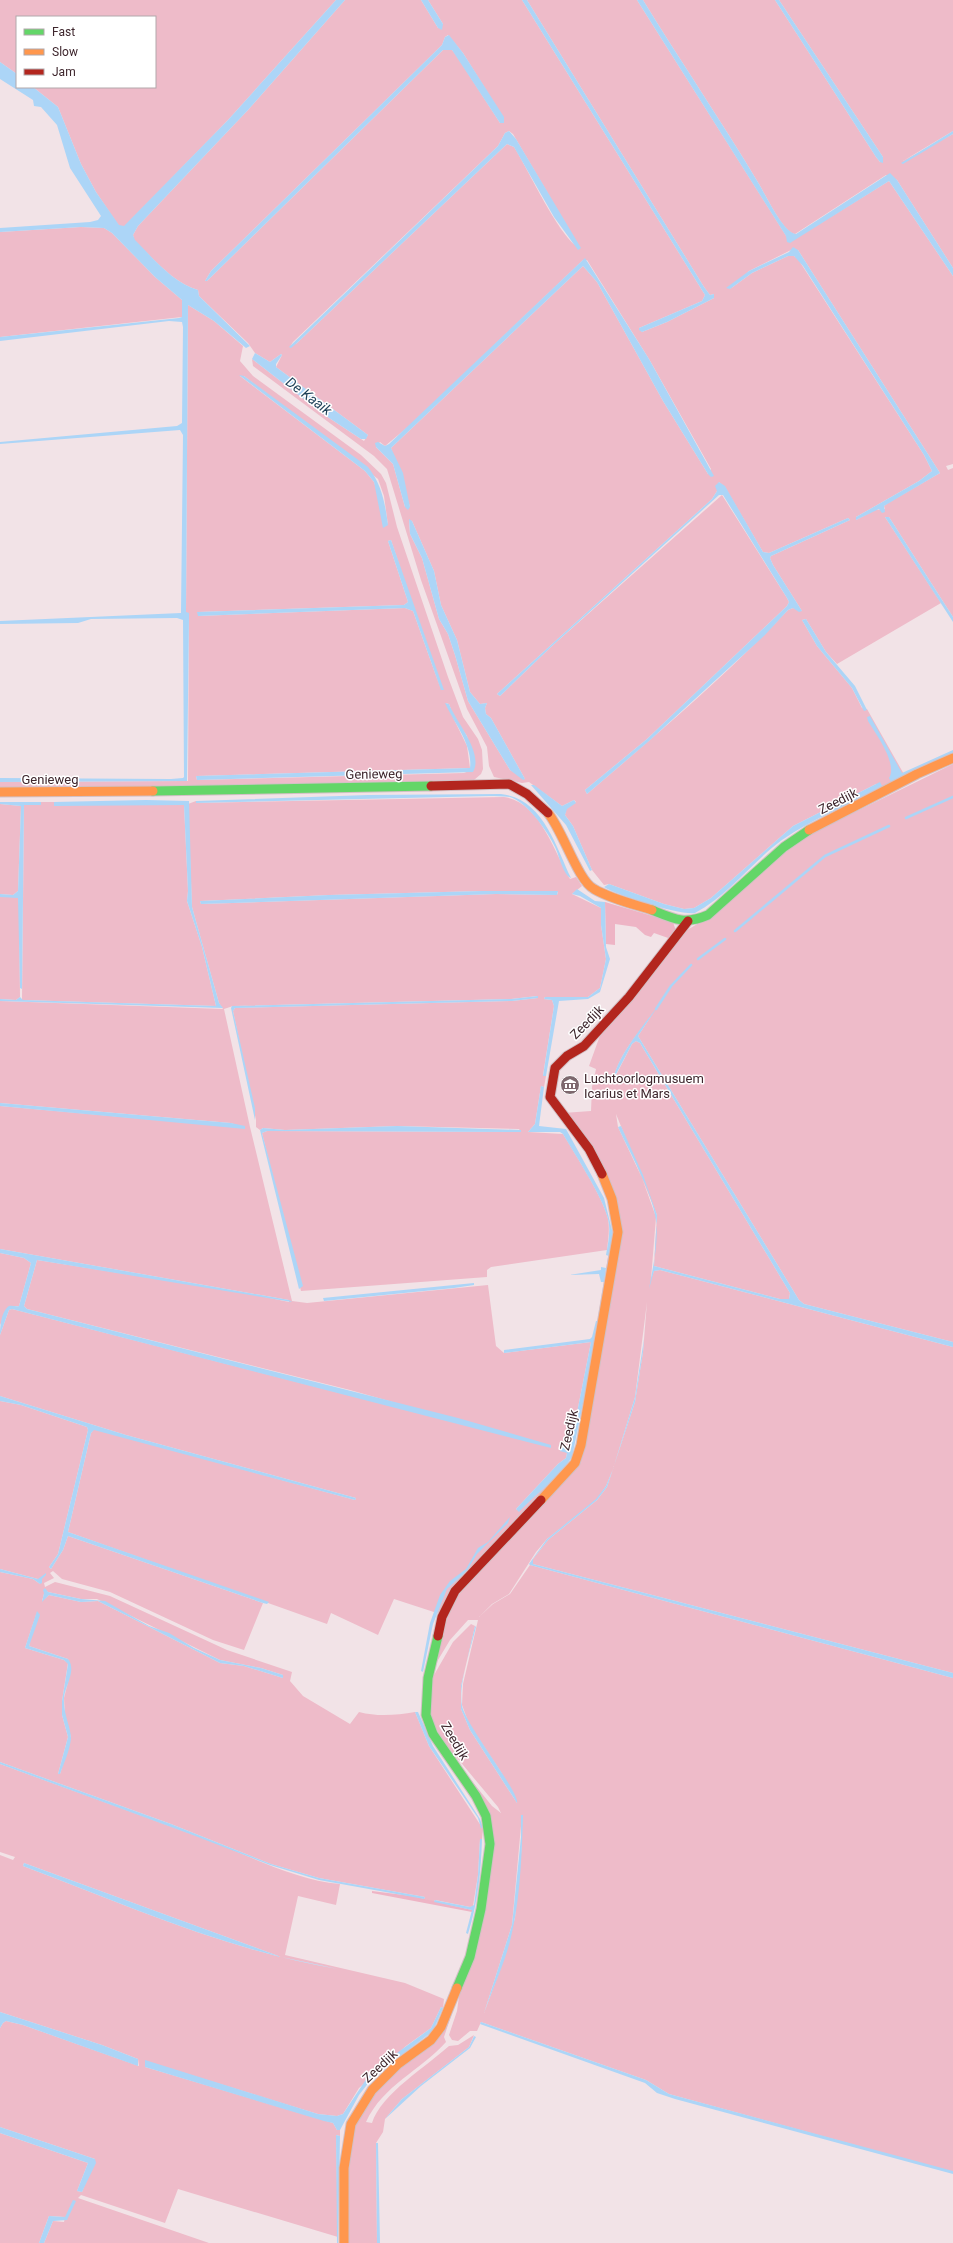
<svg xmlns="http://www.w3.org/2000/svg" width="953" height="2243" font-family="Roboto,sans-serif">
<rect width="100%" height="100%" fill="#f2e3e7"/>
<!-- green -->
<path fill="#eebbc9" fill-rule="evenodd" d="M0,0H336L228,120L125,226H119L96,192L81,164L58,107L33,87H155V17H17V74L0,62Z
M345,0H421L438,28L443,24L428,0H522L705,295L702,301L639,328L642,332L667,322L714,298V294L710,295L704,287L527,0H637L790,242L889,181L953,276V464L946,466L948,470L953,468V617L889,517H885L941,603L837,664L826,652L806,619L802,620L817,646L852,688L862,708L867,709L905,776L883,790L876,784L793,826L711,898L694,908L684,909L664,904L609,884L604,885L592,870L573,826L565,815L566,809L576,802L574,800L562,806L529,782L522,783L494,777L489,766L487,747L467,709L421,580L387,469L374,456L253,366L252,359L323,414L361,439L364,441L368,435L276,367L282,355L281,354L270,362L255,353L248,343L199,296L198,290C173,283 153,258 134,240L133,235L138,226L248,110ZM448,35L463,53L503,117L500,123L456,55L452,50H443L207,281H205L211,271L442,45L445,37ZM509,131L513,134L580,248C561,241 527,167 514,147L507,144L297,343L290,347L293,342L498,146L505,133ZM791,250H798L940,473L888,503L884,506L885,509L875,510L856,520V517L919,481L932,471L924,455L798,259L794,256H788L752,273L730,289L749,271ZM583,260H587L649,359L711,469L708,474L663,401L597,282L583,266L391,448L410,507H405L393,464L376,447L380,442L385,446L409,426ZM719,482L725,487L763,552L769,553L848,518L850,520L771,556L770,558L773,565L802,611L793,608L788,610C726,676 656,735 587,794L585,790L647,739L787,606L789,602L787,598L722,495L552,646L500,696L497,694L712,499L717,491ZM409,520L412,521L434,571L441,605L457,640L470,692L480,704L487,703L485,708L486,714L491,718L525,779L510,770L468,701L455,655L448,634L439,619L422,558L410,534Z
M643,0H775L876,157L880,162H883V157L779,0H953V131L903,161L953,134V268L897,180L886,175L795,234C784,234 765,194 759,184C722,122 681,62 643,0Z
M81,227L104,228L112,233L155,277L182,300V317L0,337V232Z
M188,305L214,321L243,346L240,361L253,376L361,455L381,474L386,483L397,527L448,677L463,717L478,739L482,750L483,769L481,774L474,780L0,790V782L188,781L189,617V613H186ZM240,376H244L378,479L384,496L388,525L374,482L365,471ZM391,540L441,690L413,611L405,608L198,616V612L404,605L408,602L388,541ZM446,703L449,704L454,717L467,736L474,769L464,773L197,780L196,776L470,768L467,746Z
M953,764V1342L804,1304L799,1300L638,1036L653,1013C640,1031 617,1057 614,1079L632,1044L636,1041L640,1043L790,1293L789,1299H780L654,1266L657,1215L616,1114L618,1127L642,1178L656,1217L651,1279L654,1271L660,1270L953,1347V1673L533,1564V1559L548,1540L597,1500L607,1487L635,1402L643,1352L647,1302L635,1397L613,1469L606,1486L597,1499L547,1539L536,1552L509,1594L492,1604L479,1617L493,1604L510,1594L530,1565L953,1678V2172L669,2094L646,2080L481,2022L477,2031H470L458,2041L452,2040L449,2035L457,2011L459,1996L492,1844L471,1780L492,1806L501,1813L498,1807L443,1741L431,1718L430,1682L453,1642L471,1624L475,1626L461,1686V1709L470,1730L517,1803L501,1772L469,1724L462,1705L463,1684L478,1620H468L450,1640L432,1670L452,1602L573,1469L617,1202L563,1113L591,1111L592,1087L596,1069L589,1066L602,1030L682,933L711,916L802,838ZM522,1815V1843L515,1918L500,1970L484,2013L512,1925Z
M504,797C540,802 554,852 570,879L576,877L582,886L572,894L601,908V925L606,959L600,988L588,997H545L544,999L552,1000L554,1006L543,1075L546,1076L544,1087L541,1086L535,1124L528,1132L563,1134C575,1154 604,1199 608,1219C610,1230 608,1240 607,1250L491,1267L487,1270V1277L301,1291L262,1133L267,1131L521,1132L519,1129L397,1126L285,1130L263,1128L260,1130L256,1127V1120L233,1011L235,1008L512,1001L538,998L537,996L511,999L233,1006L224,1009L250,1127L292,1301L307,1303L488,1285L496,1346L504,1353L591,1342L570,1448L561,1447L567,1453L566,1458L558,1464L516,1509L519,1511L542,1488L563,1470L440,1614L394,1599L378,1635L331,1613L327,1624L68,1532L91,1433L94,1429L355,1500L356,1498L126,1435L0,1396V1335L9,1310L12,1309L551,1447L350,1390L43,1313L27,1309L24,1306L37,1260L246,1293L289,1302V1300L0,1249V1106L245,1128L231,1123L0,1103V1001L223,1009L219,1003L192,907L188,804L196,801V803ZM482,891L558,892L557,895L496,894L201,904L200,901L329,895Z
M41,802H54V805H184L188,891L187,901L202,947L216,1006L22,1000L24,805H41Z
M0,804L21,806L18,891L13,895L0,894Z
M0,897H18L19,905L20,997L16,1000L0,999Z
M0,1253L24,1258L31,1263L19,1306H10L0,1325Z
M0,1401L21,1405L87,1427L88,1430L58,1554L49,1567L51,1569L63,1550L68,1536L263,1603L244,1650L213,1640L110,1592L62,1579L53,1571L50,1573L54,1578L44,1583L45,1587L55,1582L110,1596L227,1650L292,1672L290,1681L303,1696L350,1724L359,1712C378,1717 397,1715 415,1712L429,1746L483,1829L482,1839H480L478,1875L473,1906L470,1907L435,1900L434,1902L424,1899L425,1897L319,1878L271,1864L171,1824L0,1762V1572L33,1579L40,1584L38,1579L0,1569ZM45,1590L48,1592L81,1599H97L220,1660L261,1668L283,1675V1678L244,1666L220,1663L98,1601L81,1602L49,1595L42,1601ZM37,1612L29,1646L68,1659L71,1670L64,1698L65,1717L71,1737L60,1774H58L68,1737L62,1715V1701L68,1663L64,1660L25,1648Z
M0,1764C71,1790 143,1816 213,1842C254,1858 296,1880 340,1884L336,1905L298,1896L285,1955L405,1983L444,1999L443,2008L441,2007L431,2028L406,2046L359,2088L343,2114L337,2116L318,2114L145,2061V2067L333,2123L337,2130H340V2136L336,2135L338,2237L178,2189L165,2223L81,2195L78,2198L209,2243H44L53,2221L64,2222L65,2217L49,2216L39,2243H0V2133L88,2163L77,2191L82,2192L95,2159L0,2127V2028L3,2023L6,2021L23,2025L139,2066L138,2059L102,2045L0,2012V1855L13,1860L15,1857L0,1852ZM24,1863L281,1957L338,1969C229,1951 126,1905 23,1866Z
M453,2010L444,2037L446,2042C420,2071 383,2085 366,2122L372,2123C381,2094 427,2066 449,2046L458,2045L474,2035L469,2047L402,2099L385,2119L383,2132L376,2143L377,2243H348C348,2205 345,2165 354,2128C363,2093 427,2038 453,2010Z"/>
<!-- forest -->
<path fill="#eeb4c5" d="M605,902L673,922L676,931L671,939L654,933L651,937L645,935L636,927L615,924V945L606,944Z
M372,1891L412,1896L472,1910V1912L372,1893Z"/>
<!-- water -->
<path fill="#acd5f7" d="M336,0H345L248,110L138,226L133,235L135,240C153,258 173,283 198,290L199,296L250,346L246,348L214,321L188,305L186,612L189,613V617L187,781L0,782V778L171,779L183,778L184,777L183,620L177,618L91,619L78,623L0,624V621L181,613L183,435L180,430L0,444V442L177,426L182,423L183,327L182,322L169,321L0,341V337L179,318L182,317V300L155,277L112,233L104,228L81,227L0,232V228L90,222L98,220L101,216L70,168L57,125L41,107L34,106L33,100L0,79V62L17,74V87H33L58,107L81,164L96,192L119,225L124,226L228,120Z
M421,0H428L443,24L442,30L438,28Z
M522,0H527L704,287L710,295L714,294V298L667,322L642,332L639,330V328L702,301L705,295Z
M637,0H643C681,62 722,122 759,184C765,194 784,234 796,234L890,173L897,180L953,268V276L889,181L790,243L787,242L786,236Z
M775,0H779L883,157V163L880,162L876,157Z
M449,35L463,53L504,117V123H500L452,50H443L207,281H205L211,271L442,45L445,37Z
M509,131L516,139L581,248L578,250L554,217L514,147L507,144L297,343L291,348L289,347L498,146L505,133Z
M953,131V134L903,164L901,163Z
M793,247L798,250L940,473L884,506L885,512L882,513L879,509L856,520V517L919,481L932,471L924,455L803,266L794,256H788L752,273L730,289L726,288L749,271L789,252Z
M585,258L649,359L714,476L711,477L708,474L663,401L597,282L583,266L391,448L403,473L410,507L408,510L405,507L393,464L376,447L375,443L378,442L385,446L389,444Z
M255,353L270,362L281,354L282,355L276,364V367L368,435L366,439H361L323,414L252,359Z
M239,375L244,376L368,467C382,485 385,503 388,525L383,528L374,482L365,471Z
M719,482L725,486L763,552L769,553L848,518L850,520L771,556L770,558L773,565L802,611L799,612L793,608L788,610L765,635L649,741L587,794L585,790L647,739L787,606L789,602L787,598L723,495H719L552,646L500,696L497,694L712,499L717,491L715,486Z
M885,517H889L953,617V622Z
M409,519L412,521L434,571L441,605L457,640L470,692L480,704L487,703L485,708L486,714L491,718L525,779L523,780L510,770L468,701L455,655L448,634L439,619L422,558L410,534Z
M391,540L444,690H441L413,611L405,608L198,616L197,612L404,605L408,602L388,541Z
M806,619L826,652L855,686L867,710L864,711L852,688L817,646L802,620Z
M445,703L449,704C456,722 484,753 473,772L197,780L196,776L470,768C473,745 454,723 445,703Z
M870,716L902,773L953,750V753L891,782L889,778C898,764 876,734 868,721L867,717Z
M880,782L882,786C850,805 813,818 782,840C752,862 729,895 695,913C682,916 616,895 604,887L609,884L664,904L684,909L694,908L711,898L793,826Z
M531,785H534L562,806L574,800L576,803L567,809L565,815L573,826L592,870L590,871L566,825Z
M368,795L501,794C543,798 556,847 571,878C563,875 559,855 555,847C548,832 527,802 510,797C503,796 496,796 489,796L196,803V801Z
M146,800L189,801L192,907L219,1003L223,1008L0,1001V999L16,1000L20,997L23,1000L216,1006L202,947L187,901L188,891L184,805L54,806V802Z
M0,802H41V805H24L22,989L20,988L18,898L0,897V894L13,895L18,891L21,806L0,804Z
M577,889L595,901L605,902L606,947L610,959L600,992L588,999L559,1001L546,1076H543L554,1006L552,1000L544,999L545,997H588L600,988L606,959L601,925V908L580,896L572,894Z
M482,891H558L557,895L496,894L201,904L200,901L329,895Z
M538,996V998L512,1001L235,1008L233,1011L255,1108V1120L231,1008L232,1006L511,999Z
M658,1006L638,1036L799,1300L804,1304L953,1342V1347L660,1270L654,1271L649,1289C653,1266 660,1238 655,1215C650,1188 630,1153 618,1127L621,1126L643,1175L657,1215L654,1266L780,1299H789L790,1293L640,1043L636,1041L632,1044L613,1080C618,1055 643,1026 658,1006Z
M541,1086L544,1087L539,1126L566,1129L604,1198L613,1234L609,1256L606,1255C608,1243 611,1231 608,1219C603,1197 575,1155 563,1134L560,1132H528L535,1124Z
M0,1103L231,1123L245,1126V1129L0,1106Z
M397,1126L521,1130V1132L267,1131L262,1133L303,1286L299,1289L260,1130L263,1128L285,1130Z
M0,1249L289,1300L292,1302L37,1260L24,1306L27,1309L43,1313L458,1418L551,1445V1448L12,1309L9,1310L0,1335C0,1328 1,1311 9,1306C12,1305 16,1307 19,1306L31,1263L24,1258L0,1253Z
M601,1267L606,1268L604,1282H601L599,1274L569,1275L601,1270Z
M474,1283V1285L454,1288L324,1301L323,1298Z
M647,1302L643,1352L635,1402L607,1487L597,1500L548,1540L533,1559V1564L953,1673V1678L530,1565L529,1564L547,1539L596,1499L606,1486L613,1469L635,1397L644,1339Z
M596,1321H600L572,1457C558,1478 536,1494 519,1512L516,1509L558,1464L566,1458L567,1453L560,1451L561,1447L570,1448L591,1342L504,1353V1350L590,1339L592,1337Z
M0,1396L126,1435L356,1498L355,1500L94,1430L91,1433L68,1532L269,1602L267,1604L263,1603L68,1536L63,1550L51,1569L49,1567L58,1554L88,1430L87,1427L21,1405L0,1401Z
M510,1517L508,1523L477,1554L467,1571L447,1589L433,1624L423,1672L421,1671L430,1623L440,1595L450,1581L466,1569L478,1548L488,1542Z
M0,1569L38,1579L46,1573V1575L42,1579V1583L40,1584L33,1579L0,1572Z
M45,1588L48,1592L81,1599L105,1601L149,1626L169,1633L194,1648L220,1660L261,1668L283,1675V1678L244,1666L220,1663L98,1601L81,1602L49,1595L42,1602L44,1593L43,1590Z
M37,1611L40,1615L29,1646L68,1659C77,1670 65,1686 64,1698C63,1713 71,1728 71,1738C70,1750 64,1763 60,1774H58L68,1737L62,1715V1701L68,1664L64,1660L25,1648Z
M475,1626L476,1627C471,1648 458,1685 462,1706C467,1727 520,1793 517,1803L470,1730L461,1709V1686Z
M415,1712H418L433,1746L480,1819L483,1828H481L478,1818L429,1746Z
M0,1762L171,1824L271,1864L319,1878L425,1897L424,1899L319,1880L270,1865L190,1834L0,1764Z
M521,1815H523C522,1853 520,1901 511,1937C505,1963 493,1988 484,2013L512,1925L521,1837Z
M480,1839H482C481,1872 478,1902 468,1934L466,1933L472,1910L434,1902L435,1900L439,1901L470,1907L474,1905L478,1875Z
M24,1863L281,1957L338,1969C229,1951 126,1905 23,1866Z
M441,2007L443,2008L433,2031L373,2077L359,2095L340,2130H337L333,2123L324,2121L145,2067V2060L318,2114L337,2116L343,2114L367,2078L382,2064L431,2028Z
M0,2012L102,2045L138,2059V2066L23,2025L6,2021L3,2023L0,2028Z
M481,2022L646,2080L669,2094L953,2171V2174L675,2099L657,2093L645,2083L480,2024Z
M474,2036L476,2037L470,2048L421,2086L385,2119L402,2099L469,2047Z
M0,2127L95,2159L96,2163L82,2192L77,2191L88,2163L0,2133Z
M336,2135L340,2136L338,2243H337Z
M376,2143H378L380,2243H377Z
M73,2200L76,2201L67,2220L53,2221L44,2243H39L49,2216L65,2217Z"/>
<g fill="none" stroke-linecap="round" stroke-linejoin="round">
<!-- stream -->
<path stroke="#acd5f7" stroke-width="2.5" d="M906,818L953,797
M735,931L825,856L889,826
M698,959L725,939
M656,1009L671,986L691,965"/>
<defs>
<path id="fast" d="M153,791L431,786
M652,910C674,919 685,925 708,915L784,847L809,830
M438,1636L428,1678L426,1715L433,1734L476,1796L486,1816L490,1844L481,1909L470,1957L457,1988"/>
<path id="slow" d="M0,792L153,791
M548,813C563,831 578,881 594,889C611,899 633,904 652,910
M809,830L917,774L953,758
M541,1500L575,1463L581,1445L618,1232L612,1199L602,1174
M344,2243V2168L351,2124L372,2090L398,2064L431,2040L441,2027L457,1988"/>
<path id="jam" d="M431,786L509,784L527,794L548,813
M602,1174L589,1149L550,1097L555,1068L567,1056L584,1046L629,997L688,921
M438,1636L442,1617L455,1591L541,1500"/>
</defs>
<!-- fast casing -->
<use href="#fast" stroke="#d2c0c5" stroke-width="11"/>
<!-- slow casing -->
<use href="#slow" stroke="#d2c0c5" stroke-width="11"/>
<!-- jam casing -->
<use href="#jam" stroke="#d2c0c5" stroke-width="11"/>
<!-- fast -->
<use href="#fast" stroke="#63d668" stroke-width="9"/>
<!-- slow -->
<use href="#slow" stroke="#ff974d" stroke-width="9"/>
<!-- jam -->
<use href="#jam" stroke="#b3261e" stroke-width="9"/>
</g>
<!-- icons -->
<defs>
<symbol id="museum-disc" viewBox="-11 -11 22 22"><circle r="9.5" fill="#7d686e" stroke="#fff"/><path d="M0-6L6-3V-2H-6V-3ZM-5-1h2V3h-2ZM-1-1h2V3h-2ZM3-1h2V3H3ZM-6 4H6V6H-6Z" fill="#fff"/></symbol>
</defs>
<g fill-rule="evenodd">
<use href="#museum-disc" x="559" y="1074" width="22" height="22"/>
</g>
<g text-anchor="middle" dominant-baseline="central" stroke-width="3" stroke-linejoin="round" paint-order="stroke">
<!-- street labels -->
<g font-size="13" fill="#3e262d" stroke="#fff">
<text transform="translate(374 774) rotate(-1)">Genieweg</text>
<text x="50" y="779">Genieweg</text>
<text transform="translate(838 801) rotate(-27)">Zeedijk</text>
<text transform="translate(587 1022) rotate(-46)">Zeedijk</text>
<text transform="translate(569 1430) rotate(-77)">Zeedijk</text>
<text transform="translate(455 1741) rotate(59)">Zeedijk</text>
<text transform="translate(380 2066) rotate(-43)">Zeedijk</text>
</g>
<!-- poi labels -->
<g font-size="13" fill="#3e262d" stroke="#fff" text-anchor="start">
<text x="584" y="1078">Luchtoorlogmusuem<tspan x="584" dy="15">Icarius et Mars</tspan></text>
</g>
<!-- water labels -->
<g font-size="14" font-style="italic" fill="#1c3f57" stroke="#fff">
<text transform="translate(309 396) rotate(37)">De Kaaik</text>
</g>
</g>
<!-- legend -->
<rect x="16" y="16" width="140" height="72" fill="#ffffff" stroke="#b2a8ab"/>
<rect x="24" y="29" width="20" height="6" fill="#63d668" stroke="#b2a8ab"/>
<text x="52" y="36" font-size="12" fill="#3e262d">Fast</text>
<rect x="24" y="49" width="20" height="6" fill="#ff974d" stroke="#b2a8ab"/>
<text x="52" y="56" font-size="12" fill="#3e262d">Slow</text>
<rect x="24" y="69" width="20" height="6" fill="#b3261e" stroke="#b2a8ab"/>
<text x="52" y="76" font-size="12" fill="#3e262d">Jam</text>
</svg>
